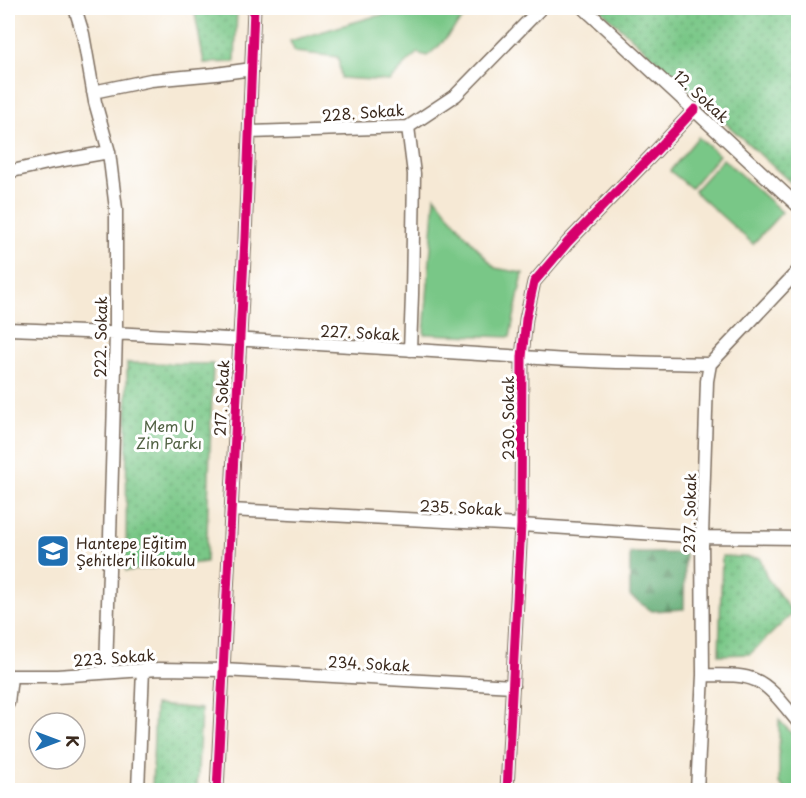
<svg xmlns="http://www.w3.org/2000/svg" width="806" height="798" font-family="'Playpen Sans',sans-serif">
<defs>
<pattern id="forest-firs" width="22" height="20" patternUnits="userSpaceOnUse" patternTransform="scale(1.5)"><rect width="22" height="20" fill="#62ac74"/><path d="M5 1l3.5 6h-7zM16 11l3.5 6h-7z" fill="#528c5f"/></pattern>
<pattern id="park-dots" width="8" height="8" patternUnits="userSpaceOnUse" patternTransform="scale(1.5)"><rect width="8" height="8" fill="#79c787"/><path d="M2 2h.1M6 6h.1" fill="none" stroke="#64a26e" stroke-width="1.8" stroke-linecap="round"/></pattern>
</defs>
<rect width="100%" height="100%" fill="#fff"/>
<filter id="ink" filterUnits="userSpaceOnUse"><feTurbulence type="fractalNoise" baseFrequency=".0167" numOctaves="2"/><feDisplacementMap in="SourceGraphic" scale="12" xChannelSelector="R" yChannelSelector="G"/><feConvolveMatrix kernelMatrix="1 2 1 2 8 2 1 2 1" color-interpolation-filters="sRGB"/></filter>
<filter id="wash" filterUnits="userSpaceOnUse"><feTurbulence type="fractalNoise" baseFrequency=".008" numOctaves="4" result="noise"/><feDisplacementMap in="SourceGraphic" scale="24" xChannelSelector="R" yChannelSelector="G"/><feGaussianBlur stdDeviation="1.35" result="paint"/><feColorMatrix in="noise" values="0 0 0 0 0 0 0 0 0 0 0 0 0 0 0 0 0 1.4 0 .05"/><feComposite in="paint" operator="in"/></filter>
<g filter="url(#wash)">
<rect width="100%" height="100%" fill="#f6e9d5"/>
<!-- grass -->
<path fill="#79c787" stroke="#5a7852" stroke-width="1.5" d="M417,8H472L439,46L427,56L417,53L389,81L341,78L338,57L295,52L290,41L372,17Z
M698,137L719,155L691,188L670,171Z
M723,159L782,212L753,244L694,191Z
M435,196L463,232L495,268L523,273L510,337L424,334Z
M779,720L798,740V790H786L779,783Z"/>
<!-- forest -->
<path fill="url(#forest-firs)" stroke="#4e6b49" stroke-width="1.5" d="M630,553H685L684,609L652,611L630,596Z"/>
<!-- park -->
<path fill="url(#park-dots)" stroke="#5a7852" stroke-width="1.5" d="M194,8H237L235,62L204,63Z
M599,8H798V189Z
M127,363L213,364L206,562L126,571Z
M722,556L760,558L767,578L793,613L750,654L719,655Z
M155,705L201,709L197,790H152Z"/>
</g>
<g filter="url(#ink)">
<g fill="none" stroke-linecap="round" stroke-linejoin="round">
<defs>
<path id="street" d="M75,8L83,34L95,102L109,152L116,209V333L106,672
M584,8L798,206
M93,92L151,80L216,74L252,69
M408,127L414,174L412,295L410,350
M250,132L408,127L456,95L541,8
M8,172L52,162L109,152
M8,329C184,335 361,346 538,358C595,363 653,362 710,364
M231,510L521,525L702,537L798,538
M703,675C719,676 740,673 755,680C771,686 787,709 798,722
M8,676H57L159,669L223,670L513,686
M8,703L11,677
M138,790L143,670
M217,790L245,238L254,8
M507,790L521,525L522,357L526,319L534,282L568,242L656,151L695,109
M697,790L703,675L702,537L707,381L710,364L798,271"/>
</defs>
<!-- street casing -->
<use href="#street" stroke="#7c6d5e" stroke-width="15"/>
<!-- street -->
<use href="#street" stroke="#fff" stroke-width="12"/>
<defs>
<path id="cycleway" d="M217,790L245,238L254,8
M507,790L521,525L522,357L526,319L534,282L568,242L656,151L695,109"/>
</defs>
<!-- cycleway casing -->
<use href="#cycleway" stroke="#fff" stroke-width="13"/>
<!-- cycleway -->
<use href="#cycleway" stroke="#d6006c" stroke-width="9"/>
</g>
</g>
<!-- icons -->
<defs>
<symbol id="school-square" viewBox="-11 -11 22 22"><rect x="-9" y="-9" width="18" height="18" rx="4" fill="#1f6fb2" stroke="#fff"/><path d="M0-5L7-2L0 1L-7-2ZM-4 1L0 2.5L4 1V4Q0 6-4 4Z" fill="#fff"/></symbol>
</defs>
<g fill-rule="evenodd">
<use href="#school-square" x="34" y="532" width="38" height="38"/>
</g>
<g text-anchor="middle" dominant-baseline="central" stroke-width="6" stroke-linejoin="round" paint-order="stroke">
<!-- street labels -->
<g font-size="15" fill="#3b2a1e" stroke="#fff">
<text transform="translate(702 96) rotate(43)">12. Sokak</text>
<text transform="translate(363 112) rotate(-4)">228. Sokak</text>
<text transform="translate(360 332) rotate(3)">227. Sokak</text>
<text transform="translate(100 337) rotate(-89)">222. Sokak</text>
<text transform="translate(221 398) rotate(-87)">217. Sokak</text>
<text transform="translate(507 418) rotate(-90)">230. Sokak</text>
<text transform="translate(461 507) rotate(3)">235. Sokak</text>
<text transform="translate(689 513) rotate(-89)">237. Sokak</text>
<text transform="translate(114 657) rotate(-4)">223. Sokak</text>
<text transform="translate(369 663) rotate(3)">234. Sokak</text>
</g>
<!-- park labels -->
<g font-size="15" fill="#516143" stroke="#fff">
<text x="169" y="425">Mem U<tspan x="169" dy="17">Zin Parkı</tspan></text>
</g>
<!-- poi labels -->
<g font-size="15" fill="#3b2a1e" stroke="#fff" text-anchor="start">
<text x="76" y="542">Hantepe Eğitim<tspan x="76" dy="17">Şehitleri İlkokulu</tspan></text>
</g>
</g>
<!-- margin -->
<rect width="806" height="798" fill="none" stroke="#fff" stroke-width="30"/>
<!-- north arrow -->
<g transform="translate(57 741) rotate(90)"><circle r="28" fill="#ffffff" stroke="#b1aaa5" stroke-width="1.5"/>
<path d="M0-4.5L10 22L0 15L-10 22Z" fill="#1f6fb2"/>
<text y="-9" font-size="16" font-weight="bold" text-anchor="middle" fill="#3b2a1e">K</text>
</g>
</svg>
